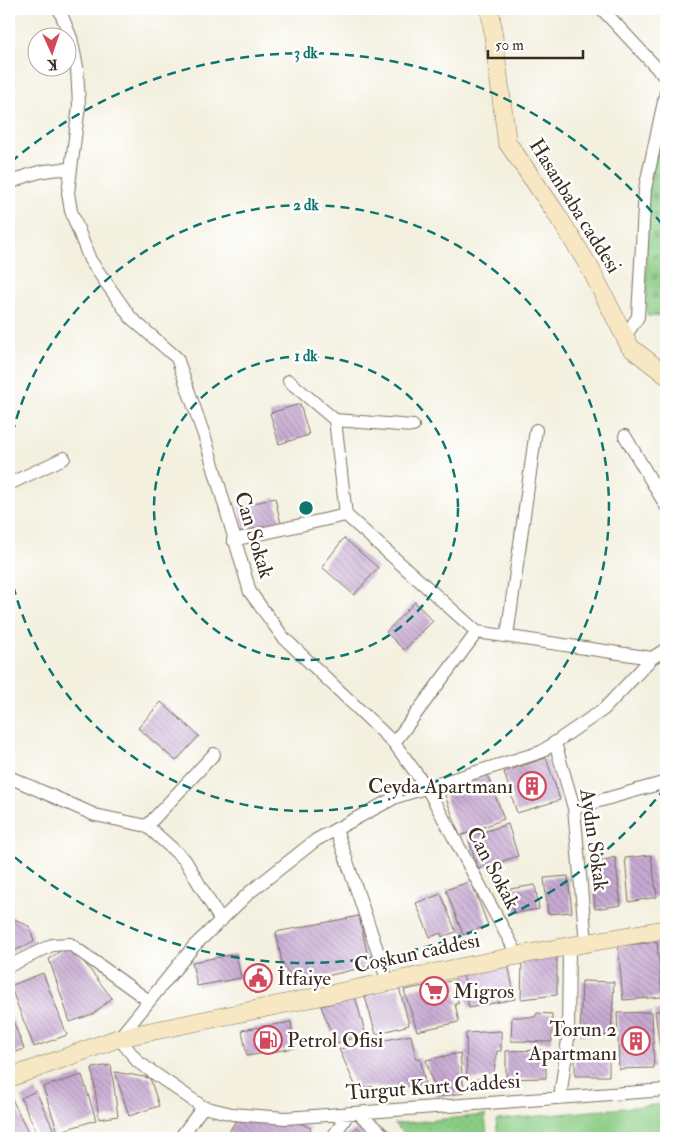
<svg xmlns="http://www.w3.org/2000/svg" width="675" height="1147" font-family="'IM FELL Double Pica',serif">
<defs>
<pattern id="cemetery-stones" width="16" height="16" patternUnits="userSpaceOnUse" patternTransform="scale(1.25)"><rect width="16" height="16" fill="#8acc84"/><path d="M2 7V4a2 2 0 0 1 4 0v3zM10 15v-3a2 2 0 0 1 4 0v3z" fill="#78af72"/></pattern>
<pattern id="park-dots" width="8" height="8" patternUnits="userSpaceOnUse" patternTransform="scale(1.25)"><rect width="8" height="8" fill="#8acc84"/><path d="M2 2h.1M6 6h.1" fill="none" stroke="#78af72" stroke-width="1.8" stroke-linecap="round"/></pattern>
<pattern id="building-back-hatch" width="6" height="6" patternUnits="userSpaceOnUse" patternTransform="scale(1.25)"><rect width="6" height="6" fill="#c8aad3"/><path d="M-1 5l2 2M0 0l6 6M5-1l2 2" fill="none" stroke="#a48bab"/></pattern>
</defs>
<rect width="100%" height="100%" fill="#fff"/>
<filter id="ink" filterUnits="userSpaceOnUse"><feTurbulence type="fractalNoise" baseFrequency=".02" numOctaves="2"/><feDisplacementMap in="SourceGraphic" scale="10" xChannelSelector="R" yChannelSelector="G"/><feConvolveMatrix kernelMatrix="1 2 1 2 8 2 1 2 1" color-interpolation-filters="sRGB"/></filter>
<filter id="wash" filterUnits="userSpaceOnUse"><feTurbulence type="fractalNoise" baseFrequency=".0096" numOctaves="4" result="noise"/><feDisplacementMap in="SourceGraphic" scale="20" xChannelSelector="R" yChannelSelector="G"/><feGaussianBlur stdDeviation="1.12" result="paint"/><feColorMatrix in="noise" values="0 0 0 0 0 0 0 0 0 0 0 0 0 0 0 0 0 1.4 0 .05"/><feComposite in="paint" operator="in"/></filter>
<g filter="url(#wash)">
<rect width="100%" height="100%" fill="#f3f0df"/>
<!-- cemetery -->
<path fill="url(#cemetery-stones)" stroke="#627b51" d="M666,120V316H647L645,189Z"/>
<!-- park -->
<path fill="url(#park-dots)" stroke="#627b51" d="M485,1115L487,1138H408L394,1124Z"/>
<!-- garden -->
<path fill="#8acc84" stroke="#627b51" d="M666,1104V1138H498L496,1120Z"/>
<g id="blocks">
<!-- building -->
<path fill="url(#building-back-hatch)" d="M300,404L309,435L279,444L270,413Z
M275,498L281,524L245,533L239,507Z
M344,538L378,568L354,595L322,567Z
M415,602L433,621L404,650L386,632Z
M161,702L199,736L176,761L138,728Z
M546,758L560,800L517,813L504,772Z
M487,774L504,819L460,836L443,790Z
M508,824L518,856L478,869L468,837Z
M651,855L657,897L629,902L625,858Z
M615,857L621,905L595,909L591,864Z
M568,876L572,912L548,914L544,878Z
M471,881L488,925L463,935L446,890Z
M535,885L539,909L514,913L510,889Z
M441,894L456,932L442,937L441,933L430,937L416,903Z
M9,916L30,927L34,942L9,953Z
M359,916L370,966L296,983L282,963L276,932Z
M657,942L662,997L623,1000L618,946Z
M70,944L112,998L93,1014L70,1022L49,959Z
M236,954L241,978L197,986L192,962Z
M557,957V995L521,999L522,962Z
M508,964L515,999L469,1008L463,972Z
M43,973L67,1035L34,1047L10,986Z
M456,980L458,988L454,991L459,1003L455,1004L459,1022L417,1031L404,990Z
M582,981L614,982L611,1036L580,1035Z
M399,987L409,1025L376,1034L365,997Z
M355,997L366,1035L335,1043L321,1006Z
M9,1010L24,1049L9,1055Z
M666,1010V1071H663L655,1011Z
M652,1012L654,1068L619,1069L617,1013Z
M537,1013L552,1014V1042L511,1041L512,1017H535Z
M291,1022L295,1048L247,1056L242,1030Z
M501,1031V1051H497L493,1078L467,1080L466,1033Z
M411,1035L416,1059L420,1058L425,1083L413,1086L356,1087L339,1049Z
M546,1050V1078L506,1079V1051Z
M460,1053L464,1093L437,1097L426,1060Z
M575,1053H609V1076H575Z
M111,1065L118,1116L99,1119L92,1068Z
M115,1072L150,1078L159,1106L129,1116Z
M82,1075L96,1120L58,1132L43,1087Z
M36,1091L55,1133L44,1138H39L21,1098Z
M11,1097L31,1138H9V1098Z
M240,1120L294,1121L311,1128L305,1138H240L229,1132L235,1122Z
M358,1127L366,1138H342Z"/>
</g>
</g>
<g filter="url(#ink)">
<use href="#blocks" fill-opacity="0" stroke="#7b6f62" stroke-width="1"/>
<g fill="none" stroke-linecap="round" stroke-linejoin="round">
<defs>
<path id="street" d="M59,9L71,38L77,67L79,106L68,193L71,211L90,260L131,318L177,358L206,441L250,592L283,637L394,743L427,788L518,956
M602,9L666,78
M9,184C29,173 47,169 70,169
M625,336L638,317L645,189L666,92
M289,381L335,420L413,426
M335,420L346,515L477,632L652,658
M625,436L666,506
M9,484L64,458
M233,540L346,515
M507,636L536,430
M394,743L477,632
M555,743L574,808L586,943
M9,777L95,815L147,826L185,860L221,921
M574,808L666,782
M147,826L214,754
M336,829L388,982
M9,966L52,945L70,944L149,1001
M560,1098L568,1039L569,946
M203,1107L232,1114L286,1118L666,1090
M358,1113L387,1138
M180,1138L203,1107L138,1062L119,1038L194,946L250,892L316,840L396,797L541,752L604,709L652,658L666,649
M332,1138L349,1113"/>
<path id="secondary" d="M490,9L507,142L554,210L590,268L630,347L666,375
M9,1078L119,1038L525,954L666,929"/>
</defs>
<!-- street casing -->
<use href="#street" stroke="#7b6f62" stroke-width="14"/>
<!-- secondary casing -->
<use href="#secondary" stroke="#7b6f62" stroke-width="19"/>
<!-- street -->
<use href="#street" stroke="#fff" stroke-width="12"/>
<!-- secondary -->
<use href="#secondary" stroke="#f7e8c3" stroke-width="18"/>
</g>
</g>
<!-- distance rings -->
<g fill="none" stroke="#0f766e" stroke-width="2.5" stroke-dasharray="9 6">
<circle cx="306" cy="508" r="152"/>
<path d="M9 448A303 303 0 1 1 9 568"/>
<path d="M665 788A455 455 0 0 1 11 854M11 162A455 455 0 0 1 665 228"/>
</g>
<!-- icons -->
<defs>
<symbol id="building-ring" viewBox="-11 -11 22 22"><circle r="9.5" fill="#fff" stroke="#d1495b" stroke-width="1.5"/><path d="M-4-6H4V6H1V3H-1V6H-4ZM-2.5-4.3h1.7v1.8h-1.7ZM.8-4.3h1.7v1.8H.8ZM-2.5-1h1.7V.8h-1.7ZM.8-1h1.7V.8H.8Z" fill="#d1495b"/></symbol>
<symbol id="civic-ring" viewBox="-11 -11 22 22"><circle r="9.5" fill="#fff" stroke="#d1495b" stroke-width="1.5"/><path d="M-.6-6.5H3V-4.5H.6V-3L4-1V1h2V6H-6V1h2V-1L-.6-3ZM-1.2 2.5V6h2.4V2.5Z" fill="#d1495b"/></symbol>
<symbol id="supermarket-ring" viewBox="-11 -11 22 22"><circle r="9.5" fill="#fff" stroke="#d1495b" stroke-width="1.5"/><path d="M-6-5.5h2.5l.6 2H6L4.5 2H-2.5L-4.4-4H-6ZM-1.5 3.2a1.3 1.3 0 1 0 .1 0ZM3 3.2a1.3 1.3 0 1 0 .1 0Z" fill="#d1495b"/></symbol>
<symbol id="fuel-ring" viewBox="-11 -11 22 22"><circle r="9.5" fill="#fff" stroke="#d1495b" stroke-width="1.5"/><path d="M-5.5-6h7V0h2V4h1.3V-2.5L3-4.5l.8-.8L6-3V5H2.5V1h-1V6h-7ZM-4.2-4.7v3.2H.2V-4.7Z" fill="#d1495b"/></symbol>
</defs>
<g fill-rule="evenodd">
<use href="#building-ring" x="516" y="770" width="32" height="32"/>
<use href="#civic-ring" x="242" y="962" width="32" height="32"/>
<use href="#supermarket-ring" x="418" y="975" width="32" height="32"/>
<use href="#fuel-ring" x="252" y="1024" width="32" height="32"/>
<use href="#building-ring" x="620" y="1025" width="32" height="32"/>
</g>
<g text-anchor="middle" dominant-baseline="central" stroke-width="5" stroke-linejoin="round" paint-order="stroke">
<!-- street labels -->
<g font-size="21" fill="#3b2a1e" stroke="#fff">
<text transform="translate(575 206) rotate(58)">Hasanbaba caddesi</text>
<text transform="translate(254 535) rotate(73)">Can Sokak</text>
<text transform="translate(594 840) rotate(82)">Aydın Sokak</text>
<text transform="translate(493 868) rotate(62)">Can Sokak</text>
<text transform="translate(417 953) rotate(-12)">Coşkun caddesi</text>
<text transform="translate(433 1087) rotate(-4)">Turgut Kurt Caddesi</text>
</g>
<!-- poi labels -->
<g font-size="21" fill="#3b2a1e" stroke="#fff" text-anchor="start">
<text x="513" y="786" text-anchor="end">Ceyda Apartmanı</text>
<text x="277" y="978">İtfaiye</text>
<text x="453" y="991">Migros</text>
<text x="617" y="1029" text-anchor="end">Torun 2<tspan x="617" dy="24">Apartmanı</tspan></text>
<text x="287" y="1040">Petrol Ofisi</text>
</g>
</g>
<circle cx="306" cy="508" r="8" fill="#0f766e" stroke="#fff" stroke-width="2.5"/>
<g font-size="15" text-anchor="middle" font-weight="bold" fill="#0f766e" stroke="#fff" stroke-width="5" stroke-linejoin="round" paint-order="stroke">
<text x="306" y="58">3 dk</text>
<text x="306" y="210">2 dk</text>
<text x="306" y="361">1 dk</text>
</g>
<!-- margin -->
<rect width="675" height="1147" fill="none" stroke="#fff" stroke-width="30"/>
<!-- north arrow -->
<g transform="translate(52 52) rotate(177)"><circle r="24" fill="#ffffff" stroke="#b1aaa5"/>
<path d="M0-4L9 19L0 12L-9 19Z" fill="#d1495b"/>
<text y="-8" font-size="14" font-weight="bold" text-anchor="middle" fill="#3b2a1e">K</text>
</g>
<!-- scale -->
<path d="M488 50v8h95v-8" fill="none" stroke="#3b2a1e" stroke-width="2.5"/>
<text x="495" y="50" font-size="15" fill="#3b2a1e" stroke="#ffffff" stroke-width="4" paint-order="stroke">50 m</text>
</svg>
